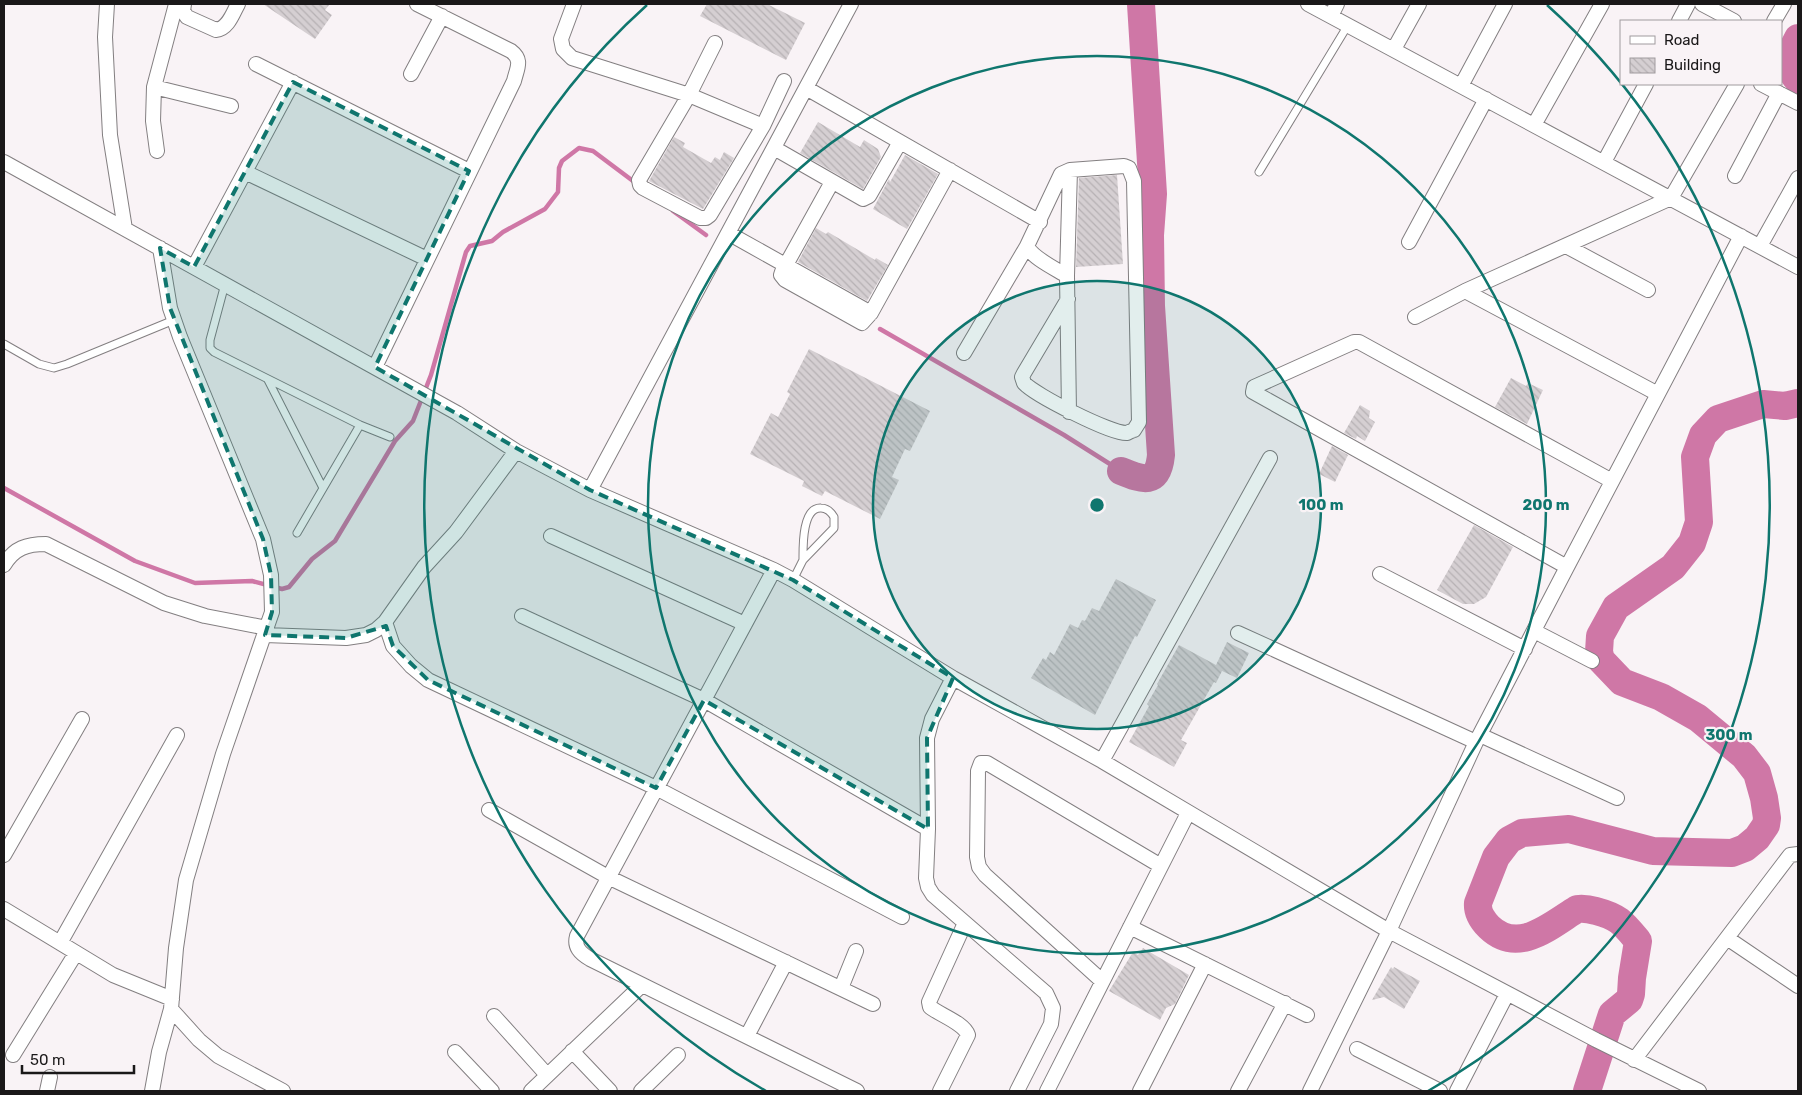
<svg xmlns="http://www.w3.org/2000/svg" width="1802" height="1095" font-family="Rubik,sans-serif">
<defs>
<pattern id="building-back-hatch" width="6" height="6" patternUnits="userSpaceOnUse" patternTransform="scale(1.25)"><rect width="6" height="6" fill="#d5cfd2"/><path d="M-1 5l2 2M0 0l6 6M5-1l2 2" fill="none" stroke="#b6b1b4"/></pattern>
</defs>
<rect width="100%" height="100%" fill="#f9f3f6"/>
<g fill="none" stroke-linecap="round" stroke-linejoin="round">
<!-- stream -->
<path stroke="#cf77a6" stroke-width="4.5" d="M673,211L706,235
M880,329L1064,435L1121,471
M4,488L135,561L195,583L252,581L282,589L289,587L312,559L335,541L395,441L413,421L431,375L466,252L470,246L492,241L503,232L545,209L558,192L559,168L562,161L579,148L593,151L637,184"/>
<!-- river -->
<path stroke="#cf77a6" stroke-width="28" d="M1798,38C1789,54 1784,65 1798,80
M1121,471C1143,480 1158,486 1161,455L1151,306L1150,235L1153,194L1141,4
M1587,1091L1612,1014L1629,1000L1631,994L1632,978L1638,941C1623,923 1619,917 1596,911C1589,909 1584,908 1577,909C1550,926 1518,955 1489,927C1482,920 1477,913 1478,903L1496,857L1509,840L1522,833L1569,829L1653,851L1732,853L1745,848L1757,838L1766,825L1767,818L1764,798L1757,773L1744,756L1698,718L1661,697L1622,682L1601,660L1599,652L1600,636L1616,607L1673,567L1692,543L1699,522L1695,457L1703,435L1718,419L1763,404L1785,406L1798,403"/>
</g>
<!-- building -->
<path fill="url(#building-back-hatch)" d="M263,4H330L325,10L332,15L315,39Z
M707,4H767L805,23L786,60L700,16Z
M818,122L860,147L864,140L878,149L881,157L863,189L800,153Z
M674,137L685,143L683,147L711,163L715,157L720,160L724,152L734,158L703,209L649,181Z
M905,155L938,174L907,229L873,209L889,179L890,182Z
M1117,175L1123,264L1076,267L1079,178Z
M816,228L826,234L828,232L875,260L876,258L888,265L867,301L798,262Z
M809,349L930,411L910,451L905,449L892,477L899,480L880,519L825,491L822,496L802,486L804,481L750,454L771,413L778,417L790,394L787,392Z
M1511,378L1526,386L1528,383L1543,390L1527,424L1495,407Z
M1360,405L1370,411L1369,418L1375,422L1365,441L1357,436L1356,439L1344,433Z
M1332,446L1348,455L1335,482L1319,474Z
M1474,525L1513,547L1486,597L1474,604H1463L1437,590Z
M1116,579L1156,600L1137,637L1135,636L1095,715L1031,678L1043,658L1046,660L1050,652L1054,655L1070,624L1078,628L1082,620L1085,621L1092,608L1099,611Z
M1227,642L1249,653L1237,678L1222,671L1216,683L1214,682L1181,740L1187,743L1174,767L1129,742L1149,706L1147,704L1158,685L1157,684L1179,645L1216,665Z
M1143,948L1189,975L1175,1004L1166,1008L1160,1020L1109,991L1133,952L1138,955Z
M1391,967L1393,969L1394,967L1420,981L1404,1009L1384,997L1372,1000Z"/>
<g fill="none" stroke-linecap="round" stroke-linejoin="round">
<defs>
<path id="lane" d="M1259,172L1348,25
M225,284L210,340V348L214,352L360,425L390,437
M4,344L39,364L54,368L67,364L174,320
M268,380L323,488
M297,533L360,425
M793,580L803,560L834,528V517C831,512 827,508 821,508C802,507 803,547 803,560"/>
<path id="street" d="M107,4L105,37L110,135L125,229
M184,4L183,11L187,17L216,30C228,29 233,13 238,4
M574,4L561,39L563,49L572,58L689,95L763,126
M1308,4L1798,267
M1702,4L1734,21
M1331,16L1337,4
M1679,21L1688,4
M1774,21L1784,4
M715,43L689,95L639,180L640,185L643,188L700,218H706L710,215L763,126L784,81
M1394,49L1419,4
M256,64L469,171
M411,74L442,16
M1761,84L1798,103
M1461,86L1505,4
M154,87L231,106
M806,88L1040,222
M1534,125L1602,4
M774,148L863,199L869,196L900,142
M157,151L153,121L154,87L176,4
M4,162L457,413L516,451L590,490L774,570L793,580L953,678L1102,761L1389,931L1596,1040L1699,1091
M1604,162L1646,84
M245,172L427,259
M1735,176L1779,93
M832,182L782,272L781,275L785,280L862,323L871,313L950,170
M728,233L871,313
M1409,242L1486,99
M1566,246L1648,290
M1760,246L1798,178
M194,267L293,82
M1067,276C1056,269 1032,258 1027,246L1061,174L1070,170L1124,166L1129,168L1134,181L1139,422L1134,430C1133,430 1127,433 1127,433C1111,434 1035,395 1024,383L1022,377L1024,373L1068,299
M1415,317L1465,291
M964,353L1027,246
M375,367L514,81C517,68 523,60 511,51L417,4
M1658,394L1465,291L1671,198L1737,84
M1069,412L1067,276L1070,170
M590,490L851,4
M551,536L745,624
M4,565C14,548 27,544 46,544L164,603L205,616L267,628
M1567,567L1253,392L1254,387L1354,342H1359L1612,481
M774,570L577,936C574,947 580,953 590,959L857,1091
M1380,574L1525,649
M522,616L704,700L928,829
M385,622L393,646L411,666L428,680L656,788L902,917
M1534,631L1592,661
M1238,633L1476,742
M265,635L346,638L366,635L376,630L385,622L424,567L456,532L516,451
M953,678L932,719L927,738L928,829L926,878L928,887L933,895L1046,993L1053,1008L1051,1024L1017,1091
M1480,735L1617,798
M1102,761L1270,458
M489,810L608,877L873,1004
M4,855L82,719
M4,909L113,975L172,999
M1130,927L1307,1015
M1727,938L1798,986
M60,943L177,735
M1102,981L985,875L979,867L977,857L978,771L981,763H987L1161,866
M841,988L856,951
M171,1009L199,1040L218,1056L283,1091
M494,1016L547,1075
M747,1036L786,962
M1357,1049L1440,1091
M572,1051L610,1091
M455,1052L492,1091
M13,1055L76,953
M1634,1060L1790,855L1798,854
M47,1091L50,1077
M152,1091L159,1052L171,1009L176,948L186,880L223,754L272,612L271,575L263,539L180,337L170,308L160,248
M531,1091L642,985
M641,1091L678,1055
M940,1091L968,1035C964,1023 940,1015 930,1007L929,1002L965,923
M1047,1091L1188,813
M1140,1091L1205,964
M1238,1091L1285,1003
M1310,1091L1389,931L1476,742L1567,567L1741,236
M1457,1091L1507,994"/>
</defs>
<!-- lane casing -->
<use href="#lane" stroke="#837f81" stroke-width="9"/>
<!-- street casing -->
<use href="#street" stroke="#837f81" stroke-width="16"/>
<!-- lane -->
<use href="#lane" stroke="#fff" stroke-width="7"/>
<!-- street -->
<use href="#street" stroke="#fff" stroke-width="14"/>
</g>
<!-- marked area -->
<path fill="#0f766e" fill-opacity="0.2" stroke="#0f766e" stroke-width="4" stroke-dasharray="10 6" stroke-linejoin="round" d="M293,82L469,171L375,367L590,490L793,580L953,678L927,738L928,829L704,700L656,788L428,680L393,646L386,626L346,638L265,635L272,612L271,575L263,539L170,308L160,248L194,267Z"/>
<!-- distance rings -->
<circle cx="1097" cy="505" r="224" fill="#0f766e" fill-opacity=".12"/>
<g fill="none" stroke="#0f766e" stroke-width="2.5">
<circle cx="1097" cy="505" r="224"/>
<circle cx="1097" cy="505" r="449"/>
<path d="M766 1091A673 673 0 0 1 647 5M1547 5A673 673 0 0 1 1428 1091"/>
</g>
<circle cx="1097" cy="505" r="8" fill="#0f766e" stroke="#f9f3f6" stroke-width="2.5"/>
<g font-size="15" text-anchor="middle" font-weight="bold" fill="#0f766e" stroke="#f9f3f6" stroke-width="4.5" stroke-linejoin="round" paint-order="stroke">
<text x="1321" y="510">100 m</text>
<text x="1546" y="510">200 m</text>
<text x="1729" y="740">300 m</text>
</g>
<!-- border -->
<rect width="1802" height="1095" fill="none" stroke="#1a1819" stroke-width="10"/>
<!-- legend -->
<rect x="1620" y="20" width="162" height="65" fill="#f9f3f6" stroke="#a09b9e"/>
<rect x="1630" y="36" width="25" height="8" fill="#ffffff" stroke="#a09b9e"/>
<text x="1664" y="45" font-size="15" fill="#1a1819">Road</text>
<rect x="1630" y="58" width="25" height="15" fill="url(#building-back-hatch)" stroke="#a09b9e"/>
<text x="1664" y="70" font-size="15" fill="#1a1819">Building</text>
<!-- scale -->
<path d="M22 1065v8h112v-8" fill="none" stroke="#1a1819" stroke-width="2.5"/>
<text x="30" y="1065" font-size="15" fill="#1a1819" stroke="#f9f3f6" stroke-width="4" paint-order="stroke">50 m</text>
</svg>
